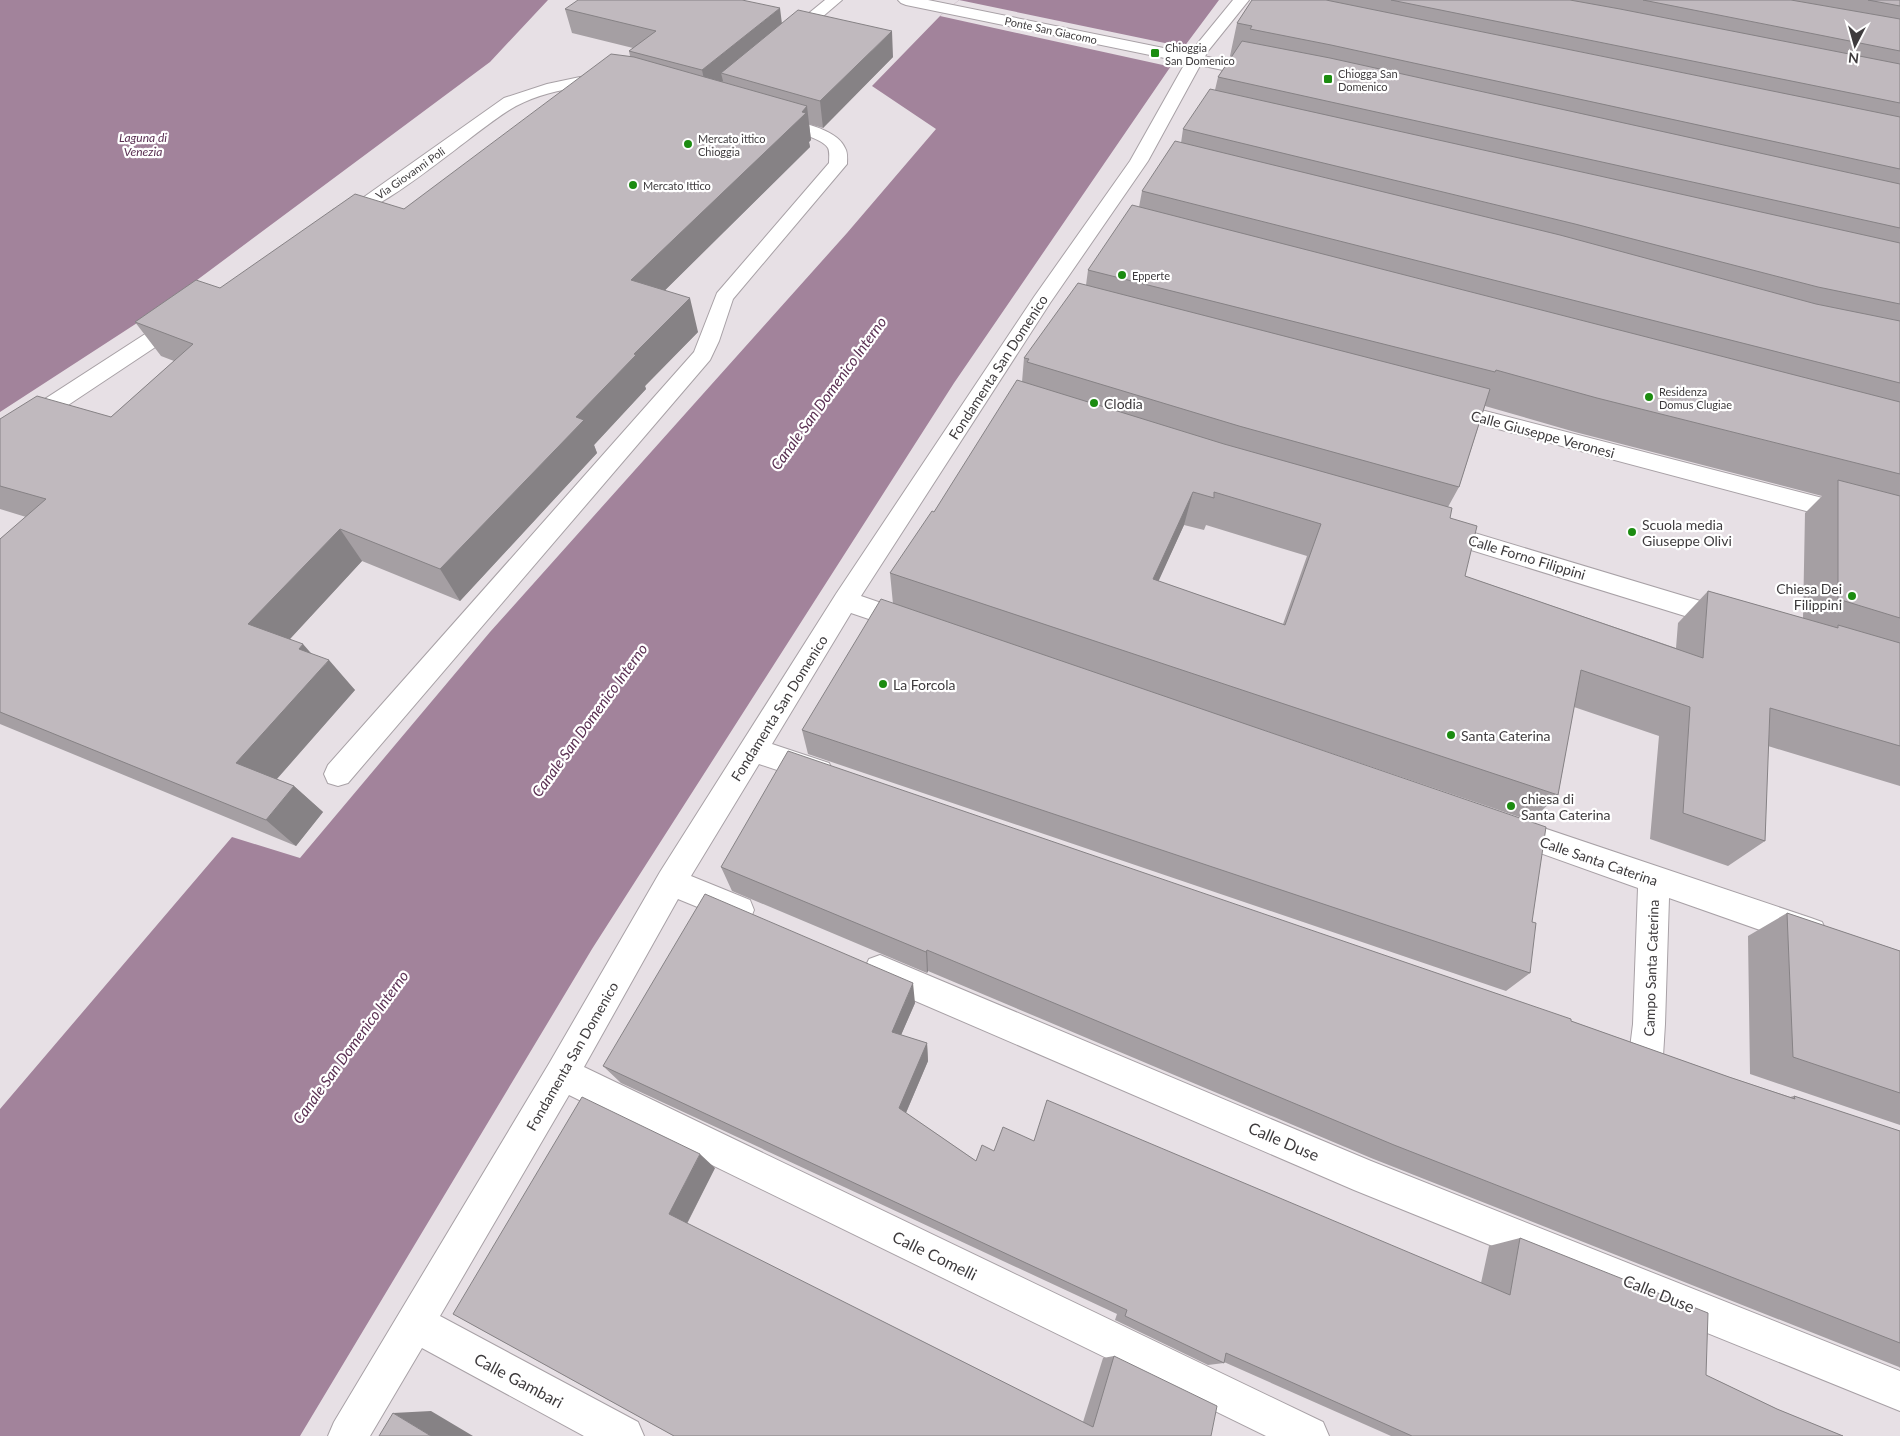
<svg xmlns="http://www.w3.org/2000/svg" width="1900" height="1436" font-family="Lato,sans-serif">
<rect width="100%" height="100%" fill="#e7e0e5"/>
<!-- water -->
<path fill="#a2839b" d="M0,0H548L490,62L154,312L0,412Z
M959,0H1219L1184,47L954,383L592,949L300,1436H0V1109L232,837L300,858L490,632L847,233L936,129L872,86L940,16Z"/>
<!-- pier -->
<path fill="#e7e0e5" d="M959,0L1184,47L1172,67L940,16Z"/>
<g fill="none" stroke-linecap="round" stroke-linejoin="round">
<defs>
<path id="minor" d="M825,0H842L793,42H781L779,39L781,36Z
M1233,0H1249L1208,51L1148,161L1050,303L861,596L919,616L923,623L919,630L910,633L851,613L772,744L829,763L833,772L829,781L819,784L759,764L691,876L750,900L754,910L750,920L739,924L678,899L584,1067L1323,1422L1329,1436H1266L569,1095L440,1316L638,1422L644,1436H584L422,1348L370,1436H328L334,1422L550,1062L660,872L836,594L1034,297L1130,161L1193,49Z
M610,75L616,77L618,80L616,83C605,86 593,86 582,87C561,89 535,96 516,106C478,126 371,227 333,218L331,214L333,210L364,197L504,98L547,84L580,77Z
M775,116C795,121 837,128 845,148C848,153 847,159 847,164L733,299L719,341L710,360L348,783L338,786L328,783L324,774L328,765L694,352L717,293L829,163C829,158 830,152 828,148C821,136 782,129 769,125L766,121L769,117Z
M180,315L187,316L190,321L187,326L8,445L0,447V428L173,316Z
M1446,401L1900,518V536L1438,413L1435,408L1438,403Z
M1438,522L1727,609L1736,612L1740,619L1736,626L1727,629L1429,537L1426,531L1429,525Z
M1508,816L1811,918L1822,922L1827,933L1822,944L1811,948L1669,898L1665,1024L1663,1056L1658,1068L1646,1073L1634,1068L1629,1056L1633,1024L1638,888L1498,838L1493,829L1498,820Z
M880,955L1371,1161L1900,1371V1411L1354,1190L869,981L864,970L869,959Z"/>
<path id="tertiary" d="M898,0H928L1262,68L1268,70L1270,73L1268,76L1262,78L906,5L901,3Z"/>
</defs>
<!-- minor casing -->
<use href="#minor" stroke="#a8a1a6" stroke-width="2"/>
<!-- tertiary casing -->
<use href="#tertiary" stroke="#a8a1a6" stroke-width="2"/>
<!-- minor -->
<use href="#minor" fill="#fff" fill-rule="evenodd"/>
<!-- tertiary -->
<use href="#tertiary" fill="#fff" fill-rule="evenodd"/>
</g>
<!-- wall -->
<path fill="#a59fa3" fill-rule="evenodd" d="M1252,0H1900V786L1768,746L1765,841L1728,866L1650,839L1659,736L1574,707L1558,795L1531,821L1263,730L1532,922L1530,973L1506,991L808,754L802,730L893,604L890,573L934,512L1022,382L1024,358L1086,285L1088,270L1139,207L1142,191L1181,143L1183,129L1215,90L1218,77L1231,57L1230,56L1237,23ZM1485,406L1575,432L1822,496L1805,513L1803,618L1708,591L1678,623L1676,648L1465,576L1450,518L1448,507L1459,487ZM1184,525L1204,530L1206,525L1307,556L1283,624L1158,581Z
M565,9L782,24L893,57L823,128L809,124L811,140L809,142L810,147L665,290L698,332L645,386L646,389L594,445L597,453L460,601L362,561L290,639L312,654L355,690L277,779L294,786L323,812L296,846L0,724V539L26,517L0,509V419L111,417L174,361L161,356L135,322L220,288L404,209L630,56L629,51L633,48L572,33Z
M721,867L1571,1021L1729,1077L1790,1097L1794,1096L1900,1131V1368L1899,1367L1371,1158L928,971L927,973L732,891Z
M1787,913L1900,951V1125L1750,1074L1748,936Z
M915,1003L901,1035L927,1043L928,1061L906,1113L976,1161L994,1151L1034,1141L1481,1283L1489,1246L1520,1238L1706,1375L1777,1409L1843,1436H1391L1224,1362V1363L1208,1365L1115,1320L1117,1314L621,1083L603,1066Z
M715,1168L687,1224L1083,1422L1103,1358L1114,1356L1211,1436H674L453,1314Z"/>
<!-- shaded-wall -->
<path fill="#868285" d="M780,8L783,32L721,73L723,81L707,94L702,70Z
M892,31L893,57L823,128L820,101Z
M807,106L811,140L809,142L810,147L641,314L631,280Z
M690,298L698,332L645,386L646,389L594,445L597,453L460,601L440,569L576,417L634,354Z
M1193,492L1184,525L1145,611L1153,579Z
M340,529L362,561L276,654L248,624Z
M303,644L323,667L329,660L355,690L267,790L236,763L299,649Z
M294,786L323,812L296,846L266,820Z
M927,950L928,971L927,973L926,952Z
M913,983L915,1003L895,1049L892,1032Z
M927,1043L928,1061L902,1122L899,1108Z
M700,1154L715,1168L686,1225L669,1214Z
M431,1411L473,1436H431L393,1413Z"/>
<!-- building -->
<path fill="#c0b9be" stroke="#868285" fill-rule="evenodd" d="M578,0H742L780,8L702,70L629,51L656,31L565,9Z
M1252,0H1326L1900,117V169L1331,45L1250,29L1252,26L1237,23Z
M1391,0H1570L1620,9L1900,64V103Z
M1643,0H1791L1900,19V51Z
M1868,0H1900V6Z
M798,10L892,31L820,101L721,73Z
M1242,41L1330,58L1900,184V228L1218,77Z
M611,54L634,57L807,106L802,112L806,113L631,280L690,298L634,354L636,355L576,417L584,420L440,569L340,529L248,624L303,644L299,649L329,660L236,763L294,786L266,820L0,712V539L46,499L0,486V419L37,396L111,417L193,344L135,322L196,280L220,288L355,194L404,209Z
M1210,89L1900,243V304L1818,287L1575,224L1183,129Z
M1175,141L1560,235L1816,304L1900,321V383L1142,191Z
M1132,205L1900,402V474L1597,398L1496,370L1495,372L1088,270Z
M1078,283L1490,389L1459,487L1239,426L1027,362L1029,359L1024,358Z
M1017,380L1224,444L1452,508L1450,518L1477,526L1465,576L1703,658L1708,591L1838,628V625L1900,643V746L1770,708L1765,841L1683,813L1690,707L1581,670L1558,795L890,573L932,511L934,512ZM1193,492L1214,498V492L1321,524L1285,625L1153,579Z
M1838,480L1900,496V618L1838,599Z
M881,599L1546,827L1532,922L1536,923L1530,973L802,730Z
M788,751L1571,1019V1021L1729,1077L1795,1099L1794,1096L1900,1131V1343L1394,1145L927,950L926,952L721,867Z
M705,894L913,983L892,1032L927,1043L899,1108L976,1161L982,1145L994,1151L1003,1127L1034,1141L1047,1100L1510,1295L1520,1238L1708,1313L1706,1375L1777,1409L1843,1436H1412L1226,1353L1224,1363L1125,1316L1127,1310L603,1066Z
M1787,913L1900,951V1093L1793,1057Z
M582,1097L700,1154L669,1214L1093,1427L1114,1356L1217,1406L1211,1436H674L453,1314Z
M393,1413L431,1436H379Z"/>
<!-- markers -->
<g fill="#1c8c11" stroke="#fff" stroke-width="2">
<rect x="1150" y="48" width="10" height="10" rx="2.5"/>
<rect x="1323" y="74" width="10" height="10" rx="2.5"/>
<circle cx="688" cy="144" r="5"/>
<circle cx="633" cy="185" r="5"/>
<circle cx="1122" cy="275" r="5"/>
<circle cx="1649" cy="397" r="5"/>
<circle cx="1094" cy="403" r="5"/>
<circle cx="1632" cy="532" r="5"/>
<circle cx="1852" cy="596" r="5"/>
<circle cx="883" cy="684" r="5"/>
<circle cx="1451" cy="735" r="5"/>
<circle cx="1511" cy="806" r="5"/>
</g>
<g text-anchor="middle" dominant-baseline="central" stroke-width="4.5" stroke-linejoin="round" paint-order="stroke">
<!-- far-street labels -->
<g font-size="11" fill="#3e3b3d" stroke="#fff">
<text transform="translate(1051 30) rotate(12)">Ponte San Giacomo</text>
<text transform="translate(410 173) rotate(-35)">Via Giovanni Poli</text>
</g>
<!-- far-poi labels -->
<g font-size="11" fill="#3e3b3d" stroke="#fff" text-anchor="start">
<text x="1165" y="47">Chioggia<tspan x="1165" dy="13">San Domenico</tspan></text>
<text x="1338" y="73">Chiogga San<tspan x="1338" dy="13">Domenico</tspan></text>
<text x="698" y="138">Mercato ittico<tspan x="698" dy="13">Chioggia</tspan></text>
<text x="643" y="185">Mercato Ittico</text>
<text x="1132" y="275">Epperte</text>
<text x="1659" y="391">Residenza<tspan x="1659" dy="13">Domus Clugiae</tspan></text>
</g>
<!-- far-water labels -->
<g font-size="12" font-style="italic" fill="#5a2f52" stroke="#fff">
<text x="143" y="137">Laguna di<tspan x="143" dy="14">Venezia</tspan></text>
</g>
<!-- street labels -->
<g font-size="14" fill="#3e3b3d" stroke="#fff">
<text transform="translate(998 367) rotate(-57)">Fondamenta San Domenico</text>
<text transform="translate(1543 434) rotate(15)">Calle Giuseppe Veronesi</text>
<text transform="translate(1527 557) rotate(17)">Calle Forno Filippini</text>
<text transform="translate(779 708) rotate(-58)">Fondamenta San Domenico</text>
<text transform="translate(1599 861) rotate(19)">Calle Santa Caterina</text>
<text transform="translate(1651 968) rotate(-88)">Campo Santa Caterina</text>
<text transform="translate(572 1056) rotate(-60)">Fondamenta San Domenico</text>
</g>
<!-- poi labels -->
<g font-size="14" fill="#3e3b3d" stroke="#fff" text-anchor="start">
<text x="1104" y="403">Clodia</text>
<text x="1642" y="524">Scuola media<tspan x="1642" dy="16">Giuseppe Olivi</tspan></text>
<text x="1842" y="588" text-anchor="end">Chiesa Dei<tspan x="1842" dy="16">Filippini</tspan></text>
<text x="893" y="684">La Forcola</text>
<text x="1461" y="735">Santa Caterina</text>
<text x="1521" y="798">chiesa di<tspan x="1521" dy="16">Santa Caterina</tspan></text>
</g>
<!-- water labels -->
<g font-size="15" font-style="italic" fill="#5a2f52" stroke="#fff">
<text transform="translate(828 393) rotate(-54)">Canale San Domenico Interno</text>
<text transform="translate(589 720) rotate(-54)">Canale San Domenico Interno</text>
<text transform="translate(350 1047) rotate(-54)">Canale San Domenico Interno</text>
</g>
<!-- near-street labels -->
<g font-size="16" fill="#3e3b3d" stroke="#fff">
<text transform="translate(1284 1141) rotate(23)">Calle Duse</text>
<text transform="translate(935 1255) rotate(26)">Calle Comelli</text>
<text transform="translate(1659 1293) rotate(22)">Calle Duse</text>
<text transform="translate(519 1380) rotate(28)">Calle Gambari</text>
</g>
</g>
<!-- north arrow -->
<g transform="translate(1855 45) rotate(186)" stroke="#ffffff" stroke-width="4" paint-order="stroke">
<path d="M0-4L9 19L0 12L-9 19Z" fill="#3e3b3d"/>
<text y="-8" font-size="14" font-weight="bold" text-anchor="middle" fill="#3e3b3d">N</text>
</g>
</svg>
